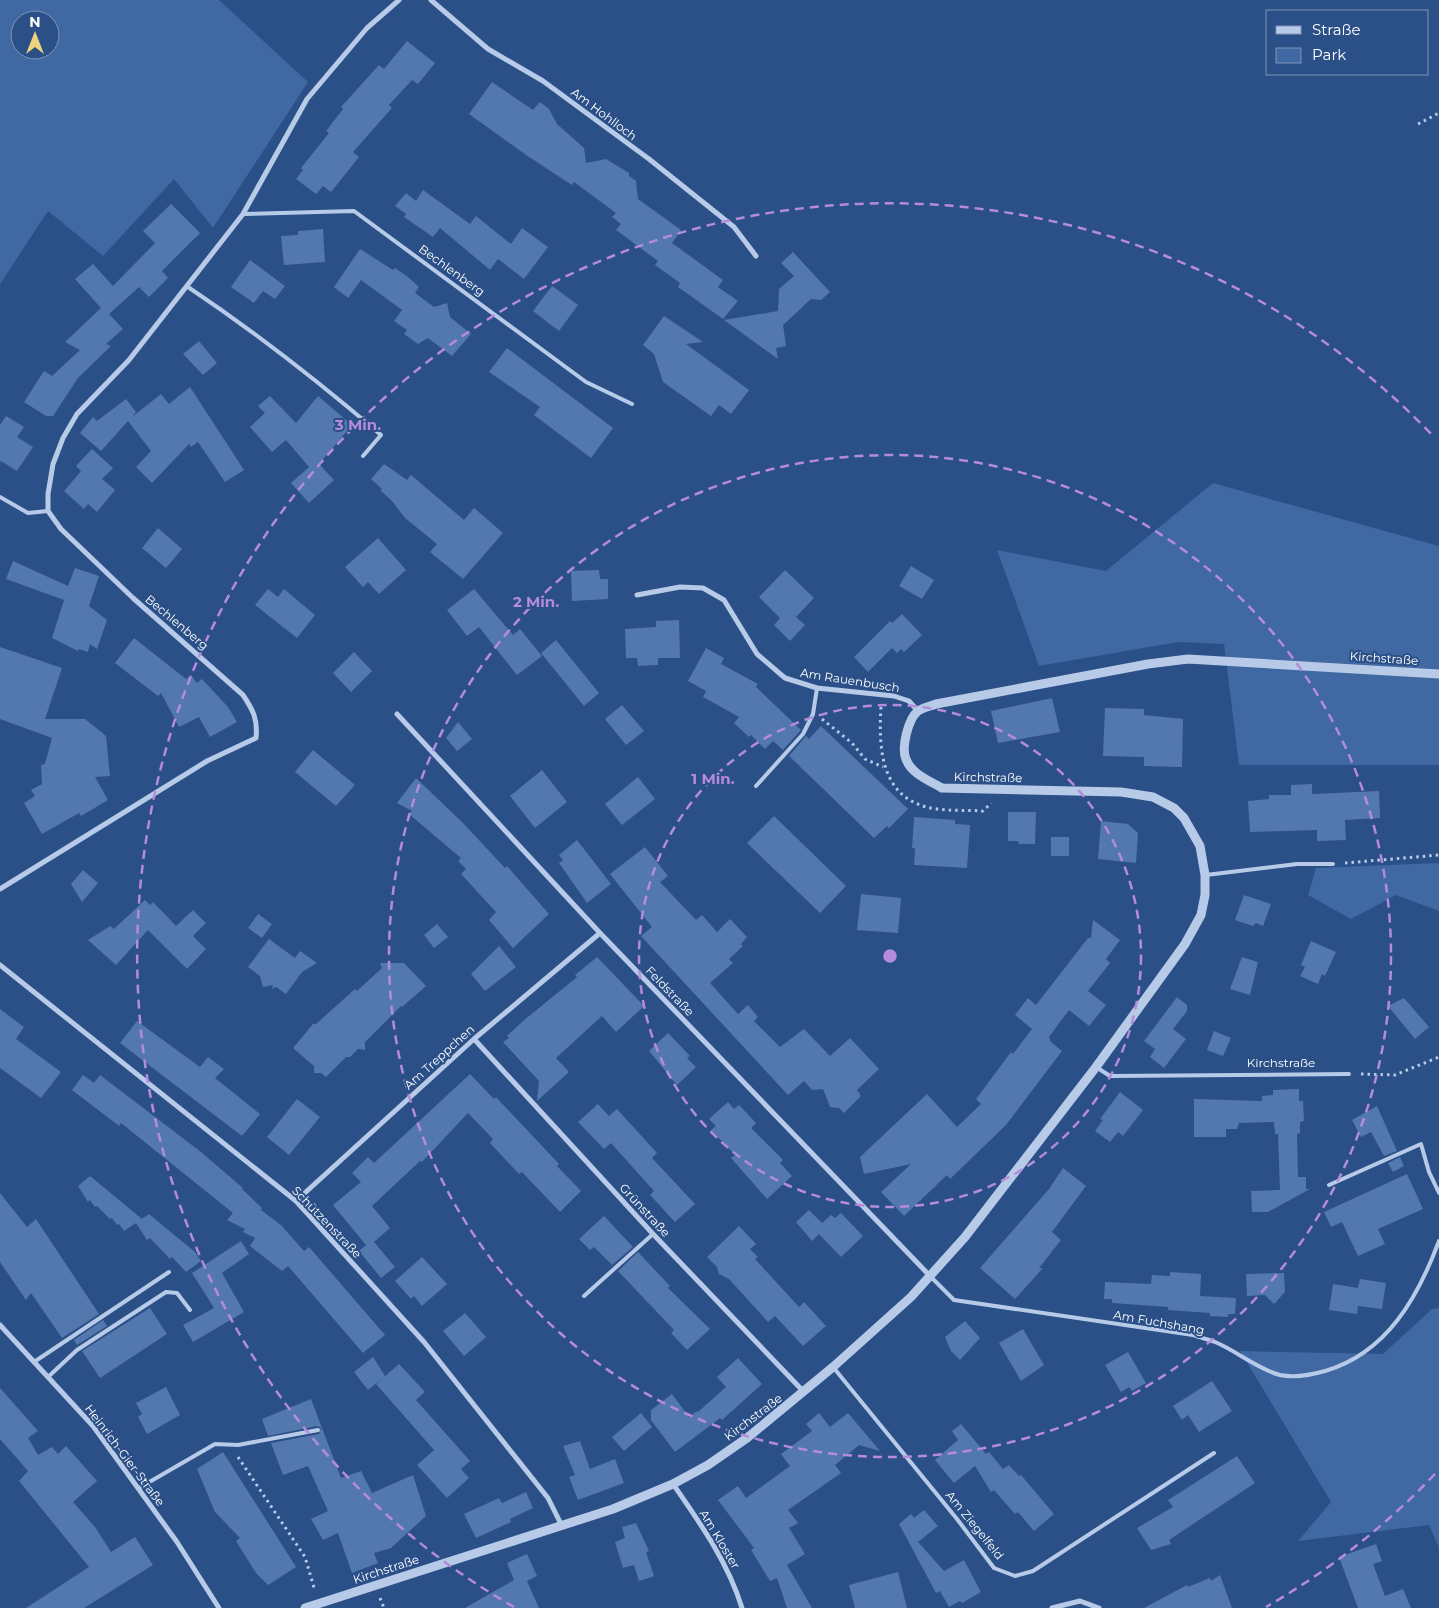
<svg xmlns="http://www.w3.org/2000/svg" width="1439" height="1608" font-family="Montserrat,sans-serif">
<rect width="100%" height="100%" fill="#2b4f87"/>
<!-- green -->
<path fill="#4068a3" fill-rule="evenodd" d="M0,0H219L308,82L213,228L174,179L103,256L48,211L0,284ZM20,20H50V50H20Z
M1213,483L1439,546V765H1239L1224,644L1178,642L1039,666L997,550L1106,571Z
M1439,863V911L1396,895L1351,919L1308,895L1316,868Z
M1439,1308V1548L1429,1525L1298,1541L1331,1502L1240,1351L1383,1354L1432,1309Z"/>
<!-- building -->
<path fill="#5378ae" d="M407,41L435,63L418,84L412,80L389,105L392,108L353,152L359,157L331,192L323,186L316,194L296,179L303,170L301,168L329,133L326,131L343,109L341,107L379,65L384,69Z
M492,82L533,110L540,102L549,109L557,124L584,148L586,163L606,159L629,173V176L636,181L638,199L681,230L672,243L723,280L718,287L738,301L723,319L678,287L680,283L655,265L658,261L616,230L621,224L612,217L616,213L574,182L572,185L529,157L469,114Z
M423,190L470,224L476,216L511,244L522,228L548,247L524,279L498,259L490,270L440,228L433,237L404,217L406,214L395,206L406,193L416,201Z
M171,204L200,233L162,271L168,278L149,297L139,287L109,314L123,329L106,344L111,346L78,378L53,416H46L24,402L44,371L52,376L80,350L65,342L101,308L75,279L93,264L113,286L155,243L143,231Z
M323,229L325,262L284,265L281,236L298,235V231Z
M360,249L393,270L395,268L408,277L419,287L415,293L434,307L447,303L450,317L471,334L452,356L428,338L418,344L404,334L407,330L394,321L402,310L361,280L348,298L334,287Z
M793,252L830,292L821,300L811,299L783,325L786,346L776,348L778,359L724,320L778,311L779,289L794,276L781,263Z
M250,260L285,286L275,299L263,291L254,303L231,287Z
M552,286L578,305L559,331L533,311Z
M664,316L703,342L686,344L749,390L731,414L719,405L711,416L663,382L654,354L643,345Z
M199,341L217,363L203,375L183,354Z
M507,348L613,428L591,458L534,415L540,407L489,372Z
M190,387L244,470L225,482L198,442L191,447L189,444L152,483L136,467L151,451L128,421L101,451L80,433L93,417L97,421L126,399L136,412L132,417L161,394L169,404Z
M270,396L296,423L318,396L352,425L319,464L334,480L309,503L291,483L309,467L286,440L272,452L250,427L265,413L258,406Z
M6,416L24,427L17,437L33,447L17,471L1,461L0,463V425Z
M92,449L113,468L102,479L115,490L97,512L88,504L84,509L64,491L81,471L76,466Z
M384,464L407,480L411,475L464,520L474,508L503,533L463,579L430,552L437,544L405,518L392,501L380,490L382,489L371,479Z
M158,528L182,549L166,568L142,548Z
M378,538L406,570L379,594L368,582L363,587L345,567Z
M13,561L68,586L75,568L99,576L89,606L107,620L97,649L90,644L88,652L79,649L78,651L52,638L64,600L6,579Z
M911,566L934,580L922,599L899,586Z
M599,570L600,579H608V599L572,601L571,571Z
M785,570L814,598L796,617L805,625L790,641L774,625L780,618L759,597Z
M268,589L278,597L284,589L315,615L297,638L255,605Z
M474,589L513,635L520,629L542,656L517,675L479,627L467,636L447,610Z
M902,614L922,635L904,652L901,649L897,653L892,648L868,672L854,657L890,621L892,623Z
M679,620L680,658H658V665L638,666L637,658H626L625,629L656,627V621Z
M134,638L186,679L191,675L197,683L202,679L228,707L237,722L210,737L199,717L179,727L161,693L158,696L115,663Z
M556,640L599,693L584,706L541,653Z
M0,647L62,668L45,719H85L106,736L110,776L95,777L108,800L81,816L79,813L42,834L24,803L35,796L31,790L42,784L41,765L45,764L52,738L0,719Z
M706,648L724,658L721,664L758,684L756,687L801,730L783,750L773,741L765,749L751,735L749,737L734,723L739,717L703,697L706,691L688,681Z
M354,652L372,671L351,692L333,673Z
M1052,698L1060,732L998,743L991,711Z
M622,705L644,731L626,745L605,719Z
M1105,708L1144,709V715L1183,719L1182,767L1144,766V757L1103,756Z
M458,722L472,739L457,751L446,738Z
M821,726L908,809L889,828L887,826L874,838L789,756L806,736L809,739Z
M313,750L355,785L336,806L295,772Z
M542,770L567,802L535,828L510,796Z
M638,777L655,799L622,825L605,804Z
M416,778L463,823L505,868L507,866L549,914L513,948L489,920L496,912L461,874L466,869L458,861L461,858L409,814L412,811L397,803Z
M1312,784V794L1379,791L1380,818L1345,820L1346,840L1317,841V830L1250,832L1248,801L1269,799V795H1291V785Z
M1008,812H1036L1035,844H1019L1018,841H1008Z
M774,816L846,886L820,913L747,843Z
M914,817L955,820V824L970,825L967,868L914,865L915,848H912Z
M1101,821L1128,824L1138,833L1136,863L1098,859Z
M1051,837H1069V856H1051Z
M577,840L611,884L587,903L559,863L563,860L559,855Z
M645,847L668,876L660,882L696,920L702,915L717,932L730,919L747,937L741,944L743,946L729,959L733,963L710,983L738,1014L748,1005L758,1017L754,1021L780,1047L804,1029L830,1056L850,1038L879,1069L857,1090L861,1096L844,1113L839,1108L830,1107L823,1089L812,1090L804,1081L788,1095L641,936L652,927L610,874Z
M83,870L98,883L82,902L71,884Z
M861,894L901,898L898,933L857,930Z
M1244,895L1271,904L1263,926L1256,923L1253,926L1235,920Z
M145,900L150,905L153,902L176,926L193,910L206,923L193,936L206,949L187,969L148,930L116,965L88,940L110,926L114,929Z
M258,914L272,924L262,938L248,928Z
M1093,920L1120,940L1106,959L1110,963L1088,991L1106,1005L1089,1026L1069,1010L1049,1037L1051,1042L1062,1051L1006,1125L950,1179L947,1175L904,1216L881,1192L911,1164L864,1174L860,1157L927,1094L957,1127L981,1104L976,1099L1011,1052L1013,1054L1032,1029L1015,1015L1028,998L1036,1005L1088,938H1091Z
M437,924L448,937L434,948L424,935Z
M269,939L295,958L300,951L317,963L302,972L286,994L276,987L272,989L273,985L263,987L260,976L248,967Z
M1311,941L1336,952L1325,976L1322,974L1318,984L1300,976L1305,967L1301,965Z
M499,946L516,967L485,991L471,974Z
M597,957L644,1006L616,1032L602,1016L556,1058L569,1072L537,1101L539,1081L503,1042L509,1038L507,1036L523,1021L577,977L575,975Z
M1242,957L1258,962L1250,995L1230,989Z
M380,963H404L426,986L402,1007L401,1006L365,1042V1050L358,1049L350,1057H346L326,1077L321,1073H314V1066L293,1048L313,1024H316L355,989L357,991L382,968Z
M1177,997L1187,1005V1011L1173,1029L1186,1039L1164,1068L1150,1057L1155,1049L1144,1041Z
M1404,998L1429,1027L1415,1039L1388,1006Z
M0,1009L24,1027L16,1039L61,1072L41,1098L0,1068Z
M137,1021L200,1067L208,1057L224,1069L215,1078L260,1114L242,1136L120,1043Z
M1214,1031L1231,1038L1223,1056L1207,1050Z
M668,1033L690,1056L687,1058L696,1067L677,1085L649,1051Z
M470,1074L494,1099L496,1097L559,1164L557,1166L581,1191L560,1212L522,1172L519,1174L490,1143L493,1139L468,1113L422,1162L420,1161L372,1206L390,1228L374,1242L395,1267L381,1278L359,1251L366,1245L333,1205L361,1182L352,1173L368,1157L374,1163Z
M83,1075L94,1083L100,1075L201,1152L243,1188L242,1189L262,1208L261,1210L281,1225L304,1251L309,1247L385,1335L363,1353L288,1266L282,1271L250,1246L255,1238L243,1232L245,1229L227,1220L233,1213L121,1123L119,1126L72,1090Z
M1299,1089V1101H1303L1304,1121L1300,1122V1133L1297,1134L1298,1177H1306V1189H1310L1268,1212H1252L1251,1191L1280,1190L1278,1134H1275L1274,1122L1239,1123L1237,1129H1226V1137H1194V1099L1262,1101V1096L1273,1095V1090Z
M1120,1092L1143,1110L1123,1136L1118,1132L1110,1142L1095,1131L1103,1120L1100,1119Z
M297,1099L320,1117L289,1155L267,1137Z
M728,1102L734,1109L739,1105L756,1123L751,1128L783,1160L780,1163L792,1176L767,1199L731,1158L735,1155L711,1130L716,1126L709,1119Z
M598,1104L609,1116L617,1109L657,1153L652,1158L695,1204L675,1222L650,1195L654,1191L611,1143L604,1149L578,1122Z
M1377,1106L1397,1151L1384,1156L1371,1132L1361,1137L1352,1120Z
M1400,1157L1404,1166L1393,1172L1388,1163Z
M1063,1168L1086,1186L1052,1232L1061,1240L1039,1268H1043L1015,1299L980,1268L1049,1189Z
M1407,1174L1423,1209L1378,1229L1385,1244L1358,1256L1342,1222L1331,1227L1324,1212Z
M90,1176L142,1219L124,1231L119,1224L117,1225L112,1218L110,1219L97,1206L95,1207L90,1200L88,1202L78,1186Z
M0,1193L27,1227L36,1219L99,1314L62,1338L31,1293L26,1300L0,1262Z
M809,1210L822,1223L831,1215L835,1218L841,1213L863,1236L841,1257L819,1234L812,1241L796,1222Z
M149,1214L195,1252L201,1261L186,1272L172,1257L170,1259L150,1238L147,1240L136,1223Z
M604,1216L633,1247L612,1265L594,1247L590,1250L579,1239Z
M739,1226L756,1244L750,1249L758,1257L755,1259L799,1307L804,1302L826,1326L803,1346L775,1316L768,1322L729,1279L719,1274L717,1267L707,1257Z
M241,1241L249,1254L222,1273L244,1312L193,1342L183,1325L214,1308L192,1273Z
M638,1252L670,1286L668,1288L710,1329L687,1350L671,1333L674,1330L618,1271Z
M422,1257L447,1284L422,1306L414,1296L411,1299L395,1281Z
M1170,1272L1201,1274L1200,1296L1236,1298L1235,1314H1228V1317L1210,1316V1313L1168,1310V1307L1112,1303V1299H1104L1105,1282L1151,1284L1152,1275L1170,1276Z
M1284,1273L1285,1292L1274,1304L1265,1295L1247,1296L1246,1274Z
M1360,1279L1386,1283L1382,1309L1358,1306L1357,1314L1329,1310L1333,1284L1358,1288Z
M150,1308L167,1334L100,1378L82,1351Z
M465,1313L486,1337L464,1356L443,1331Z
M103,1320L107,1326L77,1345L74,1340Z
M965,1321L980,1338L960,1360L951,1351L945,1337Z
M1023,1329L1044,1365L1021,1381L999,1343Z
M1128,1352L1146,1383L1132,1391L1129,1387L1121,1392L1105,1365Z
M373,1357L385,1376L368,1390L354,1372Z
M738,1358L762,1384L722,1420L720,1418L675,1452L651,1420V1410L672,1394L689,1417L697,1411L698,1412L726,1387L717,1377Z
M399,1364L425,1392L416,1400L470,1461L461,1469L469,1478L447,1498L417,1465L434,1450L376,1384Z
M1212,1381L1232,1411L1199,1432L1188,1415L1182,1420L1173,1406Z
M166,1387L180,1415L147,1434L138,1417L142,1414L136,1403Z
M0,1388L38,1431L28,1438L38,1455L52,1447L58,1454L66,1446L97,1481L73,1502L95,1527L111,1552L135,1537L153,1565L84,1608H26L89,1567L19,1481L28,1471L0,1439Z
M311,1399L341,1478L361,1471L372,1493L413,1475L426,1516L391,1548L374,1553L378,1563L352,1573L338,1533L323,1540L311,1519L328,1511L308,1466L283,1475L271,1443L319,1434L321,1428L317,1426L268,1436L262,1419Z
M641,1413L652,1427L624,1451L612,1437Z
M819,1413L830,1427L848,1413L880,1451L859,1445L835,1465L841,1473L788,1510L798,1523L789,1528L805,1554L787,1565L812,1608H787L777,1578L770,1581L751,1550L754,1548L718,1500L738,1486L746,1498L790,1466L781,1454L812,1431L806,1424Z
M961,1424L986,1454L989,1452L1003,1469L1009,1465L1019,1476L1021,1475L1054,1514L1034,1531L1018,1512L1015,1514L994,1490L991,1492L975,1466L954,1483L935,1460L958,1440L952,1431Z
M580,1441L590,1469L615,1459L624,1483L578,1500L569,1477L575,1475L563,1446Z
M223,1452L296,1567L268,1585L256,1573L236,1541L240,1538L215,1512L197,1469Z
M1237,1456L1255,1483L1169,1540L1171,1544L1151,1550L1137,1528L1173,1507L1168,1500Z
M526,1492L533,1508L510,1519L511,1522L476,1538L464,1514L499,1498L502,1503Z
M924,1510L938,1526L918,1542L944,1571L964,1560L981,1592L962,1603L960,1601L949,1607L940,1591L936,1593L899,1524L911,1514L914,1518Z
M636,1523L649,1551L646,1552L654,1576L639,1581L634,1565L623,1568L615,1542L625,1538L622,1527Z
M1376,1544L1382,1561L1373,1564L1385,1596L1403,1589L1411,1608H1358L1339,1557Z
M527,1554L537,1576L527,1581L539,1608H465L514,1580L507,1563Z
M898,1572L907,1608H855L849,1585Z
M1220,1575L1232,1608H1144L1187,1585L1188,1587L1210,1578L1211,1581Z"/>
<g fill="none" stroke-linecap="round" stroke-linejoin="round">
<!-- path -->
<path stroke="#b7cbe8" stroke-width="3" stroke-dasharray="2.5 4" stroke-linecap="butt" d="M1418,124L1439,113
M881,707C878,752 882,802 937,809C952,811 968,810 983,811L991,803
M822,719L852,743L865,759L883,767
M1345,863L1439,855
M1361,1074L1395,1075L1439,1057
M238,1457L305,1557L315,1591
M380,1598L384,1608"/>
<!-- service -->
<path stroke="#b7cbe8" stroke-width="4" d="M243,214L354,211L586,382L632,404
M188,287C255,332 319,382 381,435L363,456
M0,497L28,513L48,511
M756,786L803,734L813,714L817,688
M1206,875L1297,864H1333
M1096,1067L1110,1076L1349,1074
M1329,1185L1421,1144L1429,1172L1439,1193
M931,1277L954,1300L1193,1335C1200,1338 1208,1339 1215,1342C1237,1351 1257,1369 1280,1375C1295,1378 1311,1375 1325,1371C1387,1353 1418,1297 1439,1241
M584,1296L653,1234
M34,1362L169,1272
M833,1367L957,1519L994,1568L1015,1576L1033,1571L1214,1453
M48,1377L77,1350L166,1292L177,1293L190,1310
M139,1488L215,1444L238,1445L318,1430"/>
<!-- minor -->
<path stroke="#b7cbe8" stroke-width="5" d="M431,0L488,49L543,81L649,159L734,227L756,256
M637,595L680,587L703,588L724,600L757,654L785,678L817,688L894,696L909,701L918,711
M397,714L600,933L931,1277
M0,889L207,761L256,738C258,719 253,710 243,695L133,598L61,529L48,511V494L53,464L63,438L77,414L129,360L243,214L307,99L367,28L399,0
M0,965L296,1201L424,1342L548,1498L562,1526
M474,1039L653,1234L804,1392
M296,1201L474,1039L600,933
M0,1325L93,1426L177,1542L219,1608
M673,1484C700,1523 728,1562 742,1608
M1052,1608L1080,1601L1099,1608"/>
<!-- tertiary -->
<path stroke="#b7cbe8" stroke-width="9" d="M305,1608L613,1509L673,1484L708,1465L747,1438L833,1367L911,1297L965,1237L1096,1067L1185,944L1201,915L1205,895V875L1200,846L1184,818L1174,808L1153,797L1121,792L942,788C930,781 911,774 906,759C901,748 908,719 918,711C922,708 931,706 936,704L1148,664L1188,659L1439,674"/>
</g>
<!-- distance rings -->
<g fill="none" stroke="#b68bdc" stroke-width="2.5" stroke-dasharray="9 6">
<circle cx="890" cy="956" r="251"/>
<circle cx="890" cy="956" r="501"/>
<path d="M1435 1474A752 752 0 0 1 1266 1607M514 1607A752 752 0 1 1 1435 438"/>
</g>
<g text-anchor="middle" dominant-baseline="central" stroke-width="4" stroke-linejoin="round" paint-order="stroke">
<!-- street labels -->
<g font-size="12" fill="#fff" stroke="#2b4f87">
<text transform="translate(604 114) rotate(37)">Am Hohlloch</text>
<text transform="translate(452 270) rotate(36)">Bechlenberg</text>
<text transform="translate(177 622) rotate(40)">Bechlenberg</text>
<text transform="translate(1384 658) rotate(4)">Kirchstraße</text>
<text transform="translate(850 680) rotate(9)">Am Rauenbusch</text>
<text transform="translate(988 777) rotate(1)">Kirchstraße</text>
<text transform="translate(670 991) rotate(46)">Feldstraße</text>
<text transform="translate(439 1057) rotate(-42)">Am Treppchen</text>
<text x="1281" y="1062">Kirchstraße</text>
<text transform="translate(645 1210) rotate(47)">Grünstraße</text>
<text transform="translate(327 1222) rotate(46)">Schützenstraße</text>
<text transform="translate(1159 1322) rotate(10)">Am Fuchshang</text>
<text transform="translate(753 1417) rotate(-37)">Kirchstraße</text>
<text transform="translate(125 1455) rotate(53)">Heinrich-Gier-Straße</text>
<text transform="translate(975 1525) rotate(51)">Am Ziegelfeld</text>
<text transform="translate(720 1539) rotate(59)">Am Kloster</text>
<text transform="translate(386 1569) rotate(-18)">Kirchstraße</text>
</g>
</g>
<circle cx="890" cy="956" r="8" fill="#b68bdc" stroke="#2b4f87" stroke-width="2.5"/>
<g font-size="15" text-anchor="middle" font-weight="bold" fill="#b68bdc" stroke="#2b4f87" stroke-width="4" stroke-linejoin="round" paint-order="stroke">
<text x="358" y="430">3 Min.</text>
<text x="536" y="607">2 Min.</text>
<text x="713" y="784">1 Min.</text>
</g>
<!-- legend -->
<rect x="1266" y="10" width="162" height="65" fill="#2b4f87" stroke="#8095b7"/>
<rect x="1276" y="26" width="25" height="8" fill="#b7cbe8" stroke="#8095b7"/>
<text x="1312" y="35" font-size="15" fill="#ffffff">Straße</text>
<rect x="1276" y="48" width="25" height="15" fill="#4068a3" stroke="#8095b7"/>
<text x="1312" y="60" font-size="15" fill="#ffffff">Park</text>
<!-- north arrow -->
<g transform="translate(35 35)"><circle r="24" fill="#2b4f87" stroke="#8095b7"/>
<path d="M0-4L9 19L0 12L-9 19Z" fill="#eed37f"/>
<text y="-8" font-size="14" font-weight="bold" text-anchor="middle" fill="#ffffff">N</text>
</g>
</svg>
